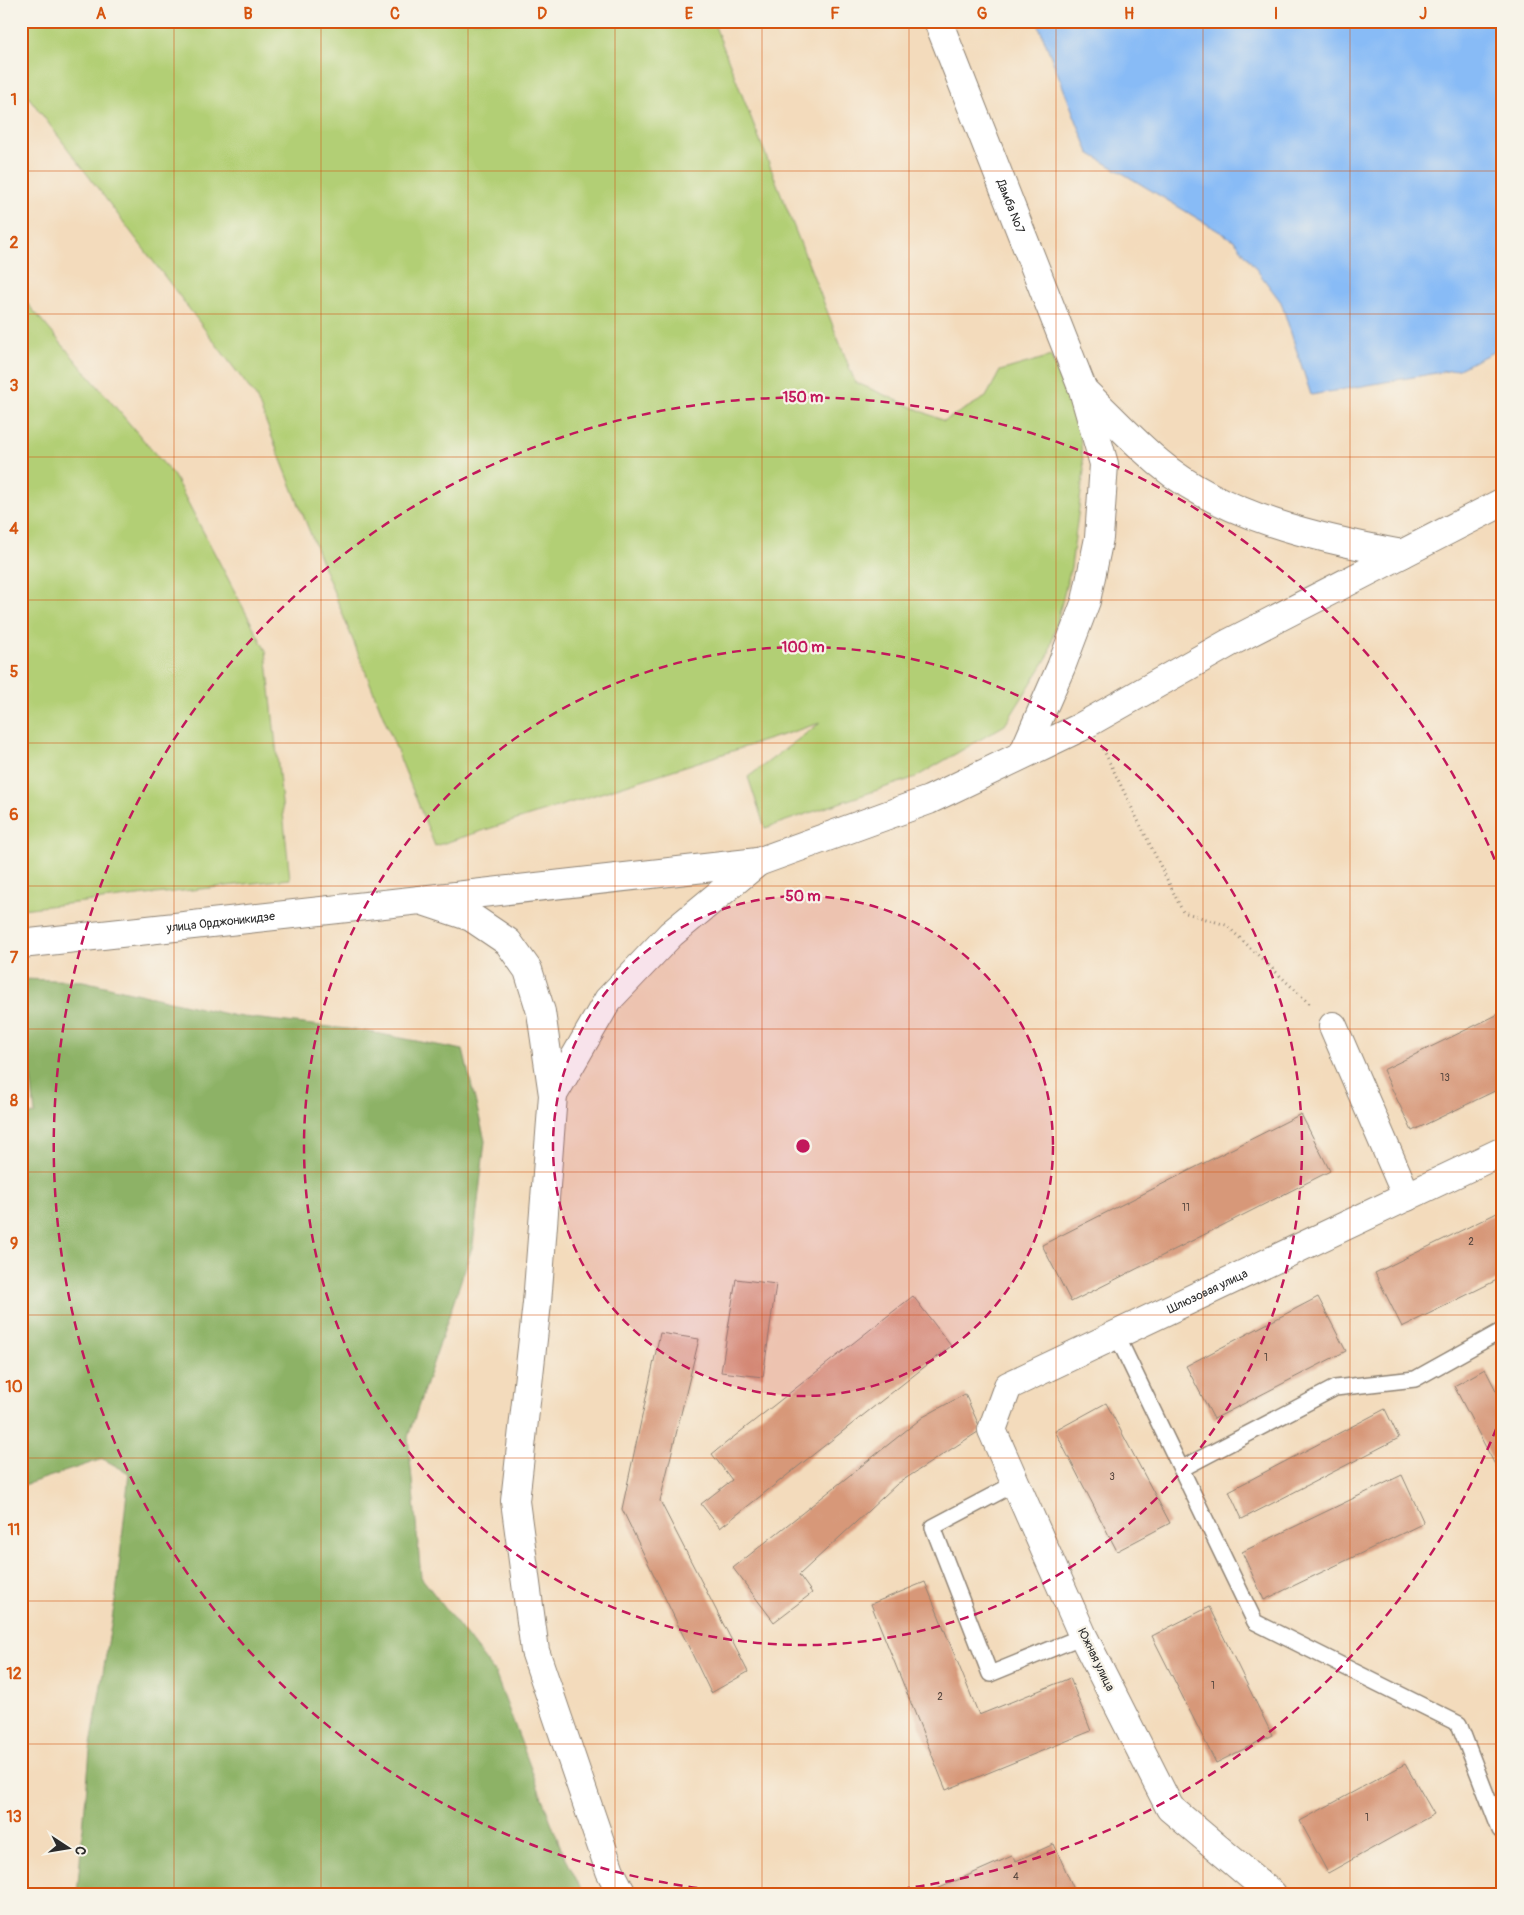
<svg xmlns="http://www.w3.org/2000/svg" width="1524" height="1915" font-family="Pangolin,sans-serif">
<rect width="100%" height="100%" fill="#f7f3e8"/>
<filter id="ink" filterUnits="userSpaceOnUse"><feTurbulence type="fractalNoise" baseFrequency=".02" numOctaves="2"/><feDisplacementMap in="SourceGraphic" scale="10" xChannelSelector="R" yChannelSelector="G"/><feConvolveMatrix kernelMatrix="1 2 1 2 8 2 1 2 1" color-interpolation-filters="sRGB"/></filter>
<filter id="wash" filterUnits="userSpaceOnUse"><feTurbulence type="fractalNoise" baseFrequency=".0096" numOctaves="4" result="noise"/><feDisplacementMap in="SourceGraphic" scale="20" xChannelSelector="R" yChannelSelector="G"/><feGaussianBlur stdDeviation="1.12" result="paint"/><feColorMatrix in="noise" values="0 0 0 0 0 0 0 0 0 0 0 0 0 0 0 0 0 1.4 0 .05"/><feComposite in="paint" operator="in"/></filter>
<g filter="url(#wash)">
<rect width="100%" height="100%" fill="#f3dbbc"/>
<!-- green -->
<path fill="#b2cf75" stroke="#6e7d50" d="M21,21H713L855,382L944,421L986,397L1000,371L1051,356L1079,429L1084,470L1071,567L1048,656L1005,725L916,777L765,828L748,777L820,723L435,846L256,397L21,87Z
M21,296L174,476L266,651L290,879L21,909Z"/>
<!-- forest -->
<path fill="#8db266" stroke="#5c6e48" d="M21,979L83,981L235,1016L364,1031L463,1050L485,1141L473,1245L408,1437L421,1577L495,1673L562,1851L584,1894H77L90,1751L116,1595L129,1473L103,1459L21,1486V1116L35,1114Z"/>
<!-- water -->
<path fill="#88bbf6" stroke="#5a7390" d="M1037,21H1503V347L1459,369L1311,395L1281,302L1235,241L1089,153Z"/>
<g id="blocks">
<!-- building -->
<path fill="#d79879" d="M1503,1012V1087L1412,1131L1383,1070Z
M1301,1114L1330,1171L1071,1302L1042,1245Z
M1503,1210V1277L1402,1327L1375,1273Z
M736,1279L776,1284L763,1377L721,1372Z
M913,1296L951,1346L720,1528L701,1504L732,1480L712,1454Z
M1318,1297L1346,1351L1214,1419L1186,1366Z
M660,1333L699,1339L660,1501L748,1672L711,1693L622,1509Z
M1485,1369L1503,1404V1480L1454,1386Z
M965,1394L981,1430L897,1484L799,1575L812,1593L774,1622L733,1568L923,1417Z
M1106,1403L1170,1523L1117,1551L1055,1431Z
M1385,1409L1399,1438L1242,1519L1229,1491Z
M1402,1475L1424,1523L1264,1600L1242,1552Z
M925,1582L979,1715L1070,1678L1091,1731L946,1790L871,1604Z
M1209,1607L1272,1735L1216,1763L1152,1636Z
M1405,1764L1434,1814L1328,1873L1300,1821Z
M1054,1844L1076,1894H926L1012,1856L1016,1861Z"/>
</g>
</g>
<g filter="url(#ink)">
<use href="#blocks" fill-opacity="0" stroke="#8f8374" stroke-width="1"/>
<g fill="none" stroke-linecap="round" stroke-linejoin="round">
<defs>
<path id="service" d="M1116,1334L1255,1622L1459,1724L1500,1830L1503,1833
M1181,1469L1335,1388L1415,1379L1503,1330
M1016,1483L933,1527L990,1674L1083,1636"/>
<g id="minor">
<path id="s1" d="M938,21L1083,390L1104,464L1099,538L1086,601L1061,667L1023,754"/>
<path d="M1084,391C1109,415 1132,440 1158,462C1222,517 1321,539 1402,554"/>
<path d="M420,900L758,862L929,800L1079,728L1229,643L1503,502"/>
<path d="M1333,1026L1407,1197"/>
<path d="M553,1095L608,1000L671,934L758,862"/>
<path id="s2" d="M1272,1894L1170,1808L1083,1636L992,1430L1008,1386L1503,1151"/>
</g>
<g id="tertiary">
<path id="s3" d="M21,944L420,900L471,917L508,942L528,970L541,1012L553,1095L537,1303L515,1501L535,1651L610,1871L622,1894"/>
</g>
</defs>
<!-- service casing -->
<use href="#service" stroke="#8f8374" stroke-width="18"/>
<!-- minor casing -->
<use href="#minor" stroke="#8f8374" stroke-width="30"/>
<!-- tertiary casing -->
<use href="#tertiary" stroke="#8f8374" stroke-width="30"/>
<!-- path -->
<path stroke="#8f8374" stroke-width="3" stroke-dasharray="1 4" stroke-linecap="butt" d="M1103,749L1183,912L1226,925L1311,1005"/>
<!-- service -->
<use href="#service" stroke="#fff" stroke-width="15"/>
<!-- minor -->
<use href="#minor" stroke="#fff" stroke-width="28"/>
<!-- tertiary -->
<use href="#tertiary" stroke="#fff" stroke-width="28"/>
</g>
</g>
<!-- grid -->
<path fill="none" stroke="#d5540f" stroke-width="1" stroke-opacity="0.55" d="M174,21V1894M321,21V1894M468,21V1894M615,21V1894M762,21V1894M909,21V1894M1056,21V1894M1203,21V1894M1350,21V1894M21,171H1503M21,314H1503M21,457H1503M21,600H1503M21,743H1503M21,886H1503M21,1029H1503M21,1172H1503M21,1315H1503M21,1458H1503M21,1601H1503M21,1744H1503"/>
<!-- distance rings -->
<circle cx="803" cy="1146" r="250" fill="#c2185b" fill-opacity=".12"/>
<g fill="none" stroke="#c2185b" stroke-width="2.5" stroke-dasharray="9 6">
<circle cx="803" cy="1146" r="250"/>
<circle cx="803" cy="1146" r="499"/>
<path d="M1502 1414A749 749 0 0 1 849 1894M757 1894A749 749 0 1 1 1502 878"/>
</g>
<g text-anchor="middle" dominant-baseline="central" stroke-width="4.5" stroke-linejoin="round" paint-order="stroke">
<!-- number labels -->
<g font-size="10" fill="#56463e">
<text x="1445" y="1078">13</text>
<text x="1186" y="1208">11</text>
<text x="1471" y="1242">2</text>
<text x="1266" y="1358">1</text>
<text x="1112" y="1477">3</text>
<text x="1213" y="1686">1</text>
<text x="940" y="1697">2</text>
<text x="1367" y="1818">1</text>
<text x="1016" y="1877">4</text>
</g>
<!-- street labels -->
<g font-size="12" fill="#2b2b2b" stroke="#f7f3e8">
<text stroke="none"><textPath href="#s1" startOffset="199">Дамба №7</textPath></text>
<text stroke="none"><textPath href="#s3" startOffset="201">улица Орджоникидзе</textPath></text>
<text stroke="none"><textPath href="#s2" startOffset="819">Шлюзовая улица</textPath></text>
<text transform="translate(1096 1660) rotate(64)">Южная улица</text>
</g>
</g>
<circle cx="803" cy="1146" r="8" fill="#c2185b" stroke="#f7f3e8" stroke-width="2.5"/>
<g font-size="15" text-anchor="middle" font-weight="bold" fill="#c2185b" stroke="#f7f3e8" stroke-width="4.5" stroke-linejoin="round" paint-order="stroke">
<text x="803" y="402">150 m</text>
<text x="803" y="652">100 m</text>
<text x="803" y="901">50 m</text>
</g>
<!-- margin -->
<rect width="1524" height="1915" fill="none" stroke="#f7f3e8" stroke-width="55"/>
<!-- north arrow -->
<g transform="translate(68 1848) rotate(102)" stroke="#f7f3e8" stroke-width="4" paint-order="stroke">
<path d="M0-4L9 19L0 12L-9 19Z" fill="#2b2b2b"/>
<text y="-8" font-size="14" font-weight="bold" text-anchor="middle" fill="#2b2b2b">С</text>
</g>
<rect x="28" y="28" width="1468" height="1860" fill="none" stroke="#d5540f" stroke-width="2"/>
<g font-size="16" text-anchor="middle" font-weight="bold" fill="#d5540f">
<text x="101" y="19">A</text>
<text x="248" y="19">B</text>
<text x="395" y="19">C</text>
<text x="542" y="19">D</text>
<text x="689" y="19">E</text>
<text x="835" y="19">F</text>
<text x="982" y="19">G</text>
<text x="1129" y="19">H</text>
<text x="1276" y="19">I</text>
<text x="1423" y="19">J</text>
<text x="14" y="105">1</text>
<text x="14" y="248">2</text>
<text x="14" y="391">3</text>
<text x="14" y="534">4</text>
<text x="14" y="677">5</text>
<text x="14" y="820">6</text>
<text x="14" y="963">7</text>
<text x="14" y="1106">8</text>
<text x="14" y="1249">9</text>
<text x="14" y="1392">10</text>
<text x="14" y="1535">11</text>
<text x="14" y="1679">12</text>
<text x="14" y="1822">13</text>
</g>
</svg>
